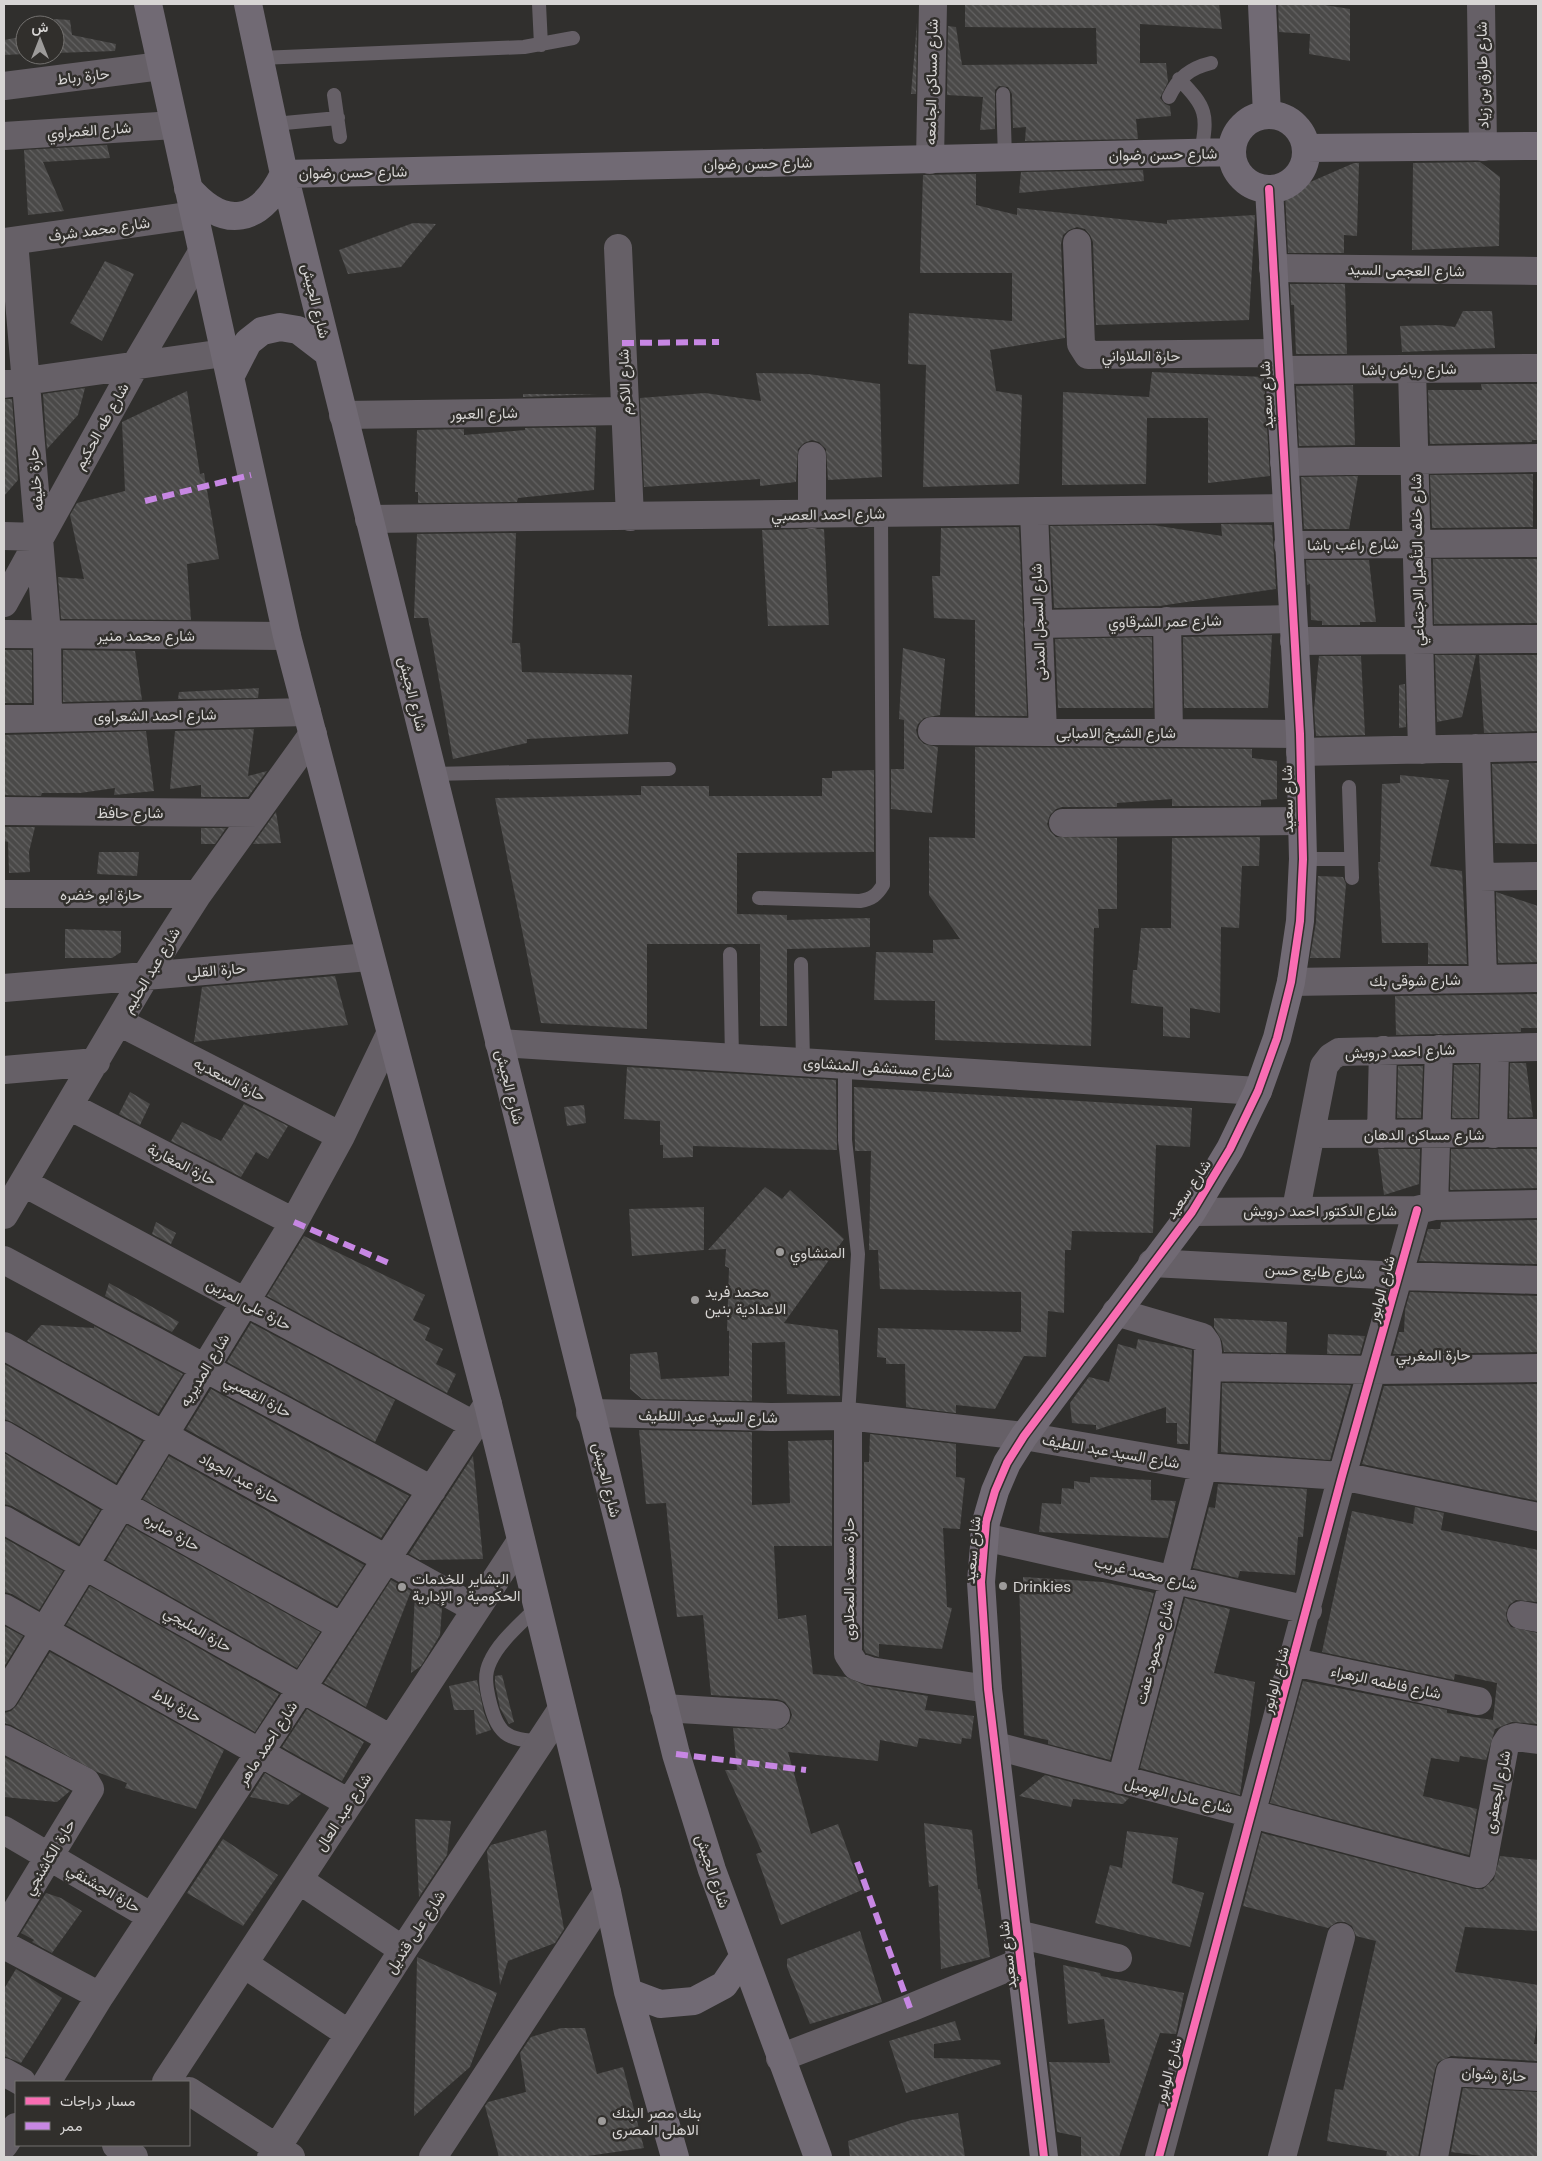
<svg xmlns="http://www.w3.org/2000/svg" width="1542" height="2161" font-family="Poppins,Vazirmatn,sans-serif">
<defs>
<pattern id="building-back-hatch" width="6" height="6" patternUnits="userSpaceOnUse" patternTransform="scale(1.25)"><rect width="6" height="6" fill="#4a4948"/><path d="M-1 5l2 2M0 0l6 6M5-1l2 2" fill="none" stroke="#636262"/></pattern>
</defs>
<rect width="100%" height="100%" fill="#302f2d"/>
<!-- building -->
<path fill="url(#building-back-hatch)" d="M965,4H1219L1222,29L1140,24V63H1166L1168,82L1160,98L1165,104L1170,106L1171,116L1136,119L1138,139L1025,141L1026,127L1013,128L1012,94L1008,87L999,86L995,90V129L980,130L983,97L947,95L948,26L956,27L962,65L1097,64L1096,28L965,27Z
M1278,4H1318L1350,9V61L1309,54L1310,34L1279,32Z
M54,19L70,20L72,35L116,44L115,51L55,53Z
M917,23L916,94H911Z
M19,29H25V54L4,55V40L20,37Z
M107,145L110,158L43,162L64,211L28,215L24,150Z
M1480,162L1500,177L1499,246L1412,250L1413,163Z
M1354,163H1359L1357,236L1344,235V253H1288L1285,193Z
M1143,170L1144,181L1019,193L1021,172Z
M976,174V205L1017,215V208L1167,224V220L1255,215L1249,320L1096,325L1093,242L1090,235L1085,229L1077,227L1069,230L1063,235L1061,244L1065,338L990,350L996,391L1022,395L1019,484L923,487L926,365L908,364L909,313L1012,321V273H920L923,175Z
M413,223L436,224L401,267L348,274L339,250Z
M105,261L134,274L102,341L70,323Z
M1290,284H1345L1347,354H1296L1294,305H1291Z
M1463,311H1492L1495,348L1402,352L1400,326L1439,325L1455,327Z
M1152,372L1264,377L1270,476L1208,483V418H1147L1146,484L1062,485L1063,392L1149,397Z
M756,373L808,374L880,384L882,477L828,480L826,449L819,442L812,440L804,443L798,449L796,482L760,486V479L644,487L640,398L705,393L761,401Z
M1481,384H1538V440H1532V442L1430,444L1428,390H1482Z
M1353,385L1355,445L1299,446L1296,386Z
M85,388L78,415L47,449L43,394Z
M187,391L200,474L204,473L219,559L187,564L191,620L61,619L58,577L84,579L70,515L77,503L125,491L122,422Z
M523,394H597L523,397Z
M4,399H12L18,480L4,496Z
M596,427L594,490L518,498L517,502L418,503V492H415L417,430L464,429V435L525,430V428Z
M1533,474V527L1432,528L1430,475Z
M1358,476L1349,529H1304L1301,477Z
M1221,524L1272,525L1276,589L1159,606L1054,608L1050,526L1153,525L1222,536Z
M1019,527L1027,716H975V620L934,618L932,576H940L941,528Z
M807,529H824L829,625L768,626L762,530Z
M516,533L512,643H520L522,672L632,675L628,734L527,739V743L453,759L428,618H414L417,534Z
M1433,559H1538V623L1434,624Z
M1306,560H1369L1376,622H1360V625H1322V621L1311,620L1310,584L1307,585Z
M1272,635L1268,708H1184L1183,637Z
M1152,637L1153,708H1058L1055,639Z
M903,648L945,659L940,715L924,718L918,724L916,730L918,738L924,744L938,747L932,813L891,809V769H904V720L899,719Z
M4,650H32V703H4Z
M63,650L135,651L142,700L63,702Z
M1435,655H1476L1462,717L1437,722Z
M1479,655H1538V731L1484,733Z
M1319,656H1361L1365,735L1316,736L1314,710Z
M1405,684L1406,727L1399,728V685Z
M259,688L258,698L178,699L179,692Z
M254,729L248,776L267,771L248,797H201V785L170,789L175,731Z
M146,731L154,791L114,795L115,788L80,793H42L41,796L4,795V735Z
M975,747L1252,749V758L1277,761V799L1261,800V806H1172V799L1117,803V807H1062L1056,809L1050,815L1047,824L1050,831L1056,837L1117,838V909H1098L1099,928H1094L1091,1046L935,1040V1001L874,1000L876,952L933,953V940L960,939L929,895V837L975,838Z
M1538,763V844L1495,843L1492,764Z
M874,770V852L737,853V914L787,915V920L870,918V947L787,949V1026H760V944H647V1029L541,1023L495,798L641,795V786H709V796H822V778H832V771Z
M1400,775L1449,780L1430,866L1462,871L1467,964H1428V943H1382L1378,862H1380L1382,784L1400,783Z
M276,812L281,843L253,844Z
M4,827H35L29,852L30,872L9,873L8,842L4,841Z
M201,828H226L215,844H201Z
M1260,837L1259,866H1242L1239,928L1221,927L1220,1013L1190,1008V1038L1163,1036V1007L1131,1003L1133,970H1137L1141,928H1171L1172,838Z
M99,852H139L137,876L97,874Z
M1318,876L1343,877L1346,884L1340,958H1310L1316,922Z
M1496,892L1538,906V962L1498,963Z
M65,929L121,931V952L112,958H65Z
M335,976L348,1025L194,1042L202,987Z
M1538,994V1028H1521V1032L1396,1035L1395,996Z
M1510,1063H1526L1533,1117L1509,1118Z
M1479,1064L1478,1118H1452L1454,1065Z
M1398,1066H1423L1421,1118H1397Z
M627,1067L836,1080L837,1150L693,1146V1157L663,1158V1145H660V1121L624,1119Z
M854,1087L1192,1108L1190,1147L1156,1145L1153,1233L1072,1231L1071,1250H1065L1064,1313L1048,1311L1046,1357L1024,1356L995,1409L956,1405V1413L906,1407L905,1364H886V1358L877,1357L878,1328L1021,1332V1292L880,1289L878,1250H869L871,1151H855Z
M130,1092L150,1104L140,1125L119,1114Z
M244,1104L288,1126L268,1159L256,1152L241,1177L171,1141L182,1122L221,1141Z
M584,1105L586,1123L567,1126L564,1107Z
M1378,1149H1420L1419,1184L1384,1195Z
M1451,1149H1538V1188L1450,1190Z
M765,1187L782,1199L790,1190L844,1239L784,1323L838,1330L840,1396L787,1394L785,1342L752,1343V1401L642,1399L630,1389V1354L657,1352L661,1379L729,1376V1331H727L729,1268L725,1266L726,1249L708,1250Z
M704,1207V1250L632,1256L629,1209Z
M1538,1220V1264L1419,1261L1428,1229H1440L1441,1222Z
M156,1222L176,1233L171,1244L152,1234Z
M304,1236L425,1295L413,1320L430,1328L425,1340L443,1349L436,1364L456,1374L447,1393L267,1296Z
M109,1283L179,1322L172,1332L105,1296Z
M1410,1292L1538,1296V1352L1393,1354L1399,1332H1404L1405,1310Z
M1214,1318L1287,1322L1286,1353L1224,1352L1222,1341L1214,1327Z
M251,1323L395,1400L375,1442L227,1362Z
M41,1325L94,1328V1326L183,1374L158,1414L27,1341Z
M1328,1334L1365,1336L1360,1354H1327Z
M1138,1339L1192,1350L1188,1444H1177V1423H1166V1407L1096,1430V1425L1072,1423L1070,1403L1089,1377L1109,1382L1118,1344L1136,1349Z
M4,1364L142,1441L116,1483L12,1422L4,1419Z
M1222,1383L1351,1385L1330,1460L1221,1452Z
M1538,1384V1501L1362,1464L1384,1386Z
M211,1389L409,1496L381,1538L186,1429Z
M639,1430L752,1432V1505L790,1503L788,1441L832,1440V1546H774L778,1619L806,1615L813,1674L846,1677L867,1686L928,1696L925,1710L974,1716L971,1739L962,1738L961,1744L919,1738L917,1747L880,1740L878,1761L788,1752L811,1834L838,1824L862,1890L781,1925L756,1854L762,1852L725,1770H737L733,1728L782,1729L789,1723L792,1715L790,1709L785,1702L777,1699L711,1695L703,1615L677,1617L666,1503L646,1504Z
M870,1434L956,1444V1477L965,1478L960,1529L943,1528L947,1607L952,1608L942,1649L879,1644V1657L866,1653L864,1649V1462H869Z
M4,1453L100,1510L79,1544L12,1506L4,1504Z
M169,1456L364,1565L337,1606L143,1499Z
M473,1456L483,1559L420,1560L409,1554Z
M1090,1477L1151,1480V1500L1176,1501L1168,1538L1039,1532L1042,1503L1061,1504L1062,1488L1074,1489V1481L1090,1483Z
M1218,1484L1307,1489L1303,1537H1298L1295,1575L1240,1571L1238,1578L1193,1568L1209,1507L1215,1508Z
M1415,1507L1444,1513L1441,1530L1538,1550V1602L1516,1600L1509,1605L1506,1613L1507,1621L1511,1627L1538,1633V1724L1512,1722L1495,1729L1486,1760L1460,1756L1459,1762L1431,1758L1423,1796L1477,1809L1469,1855L1270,1803L1303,1681L1447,1710V1713L1493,1720L1497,1683L1455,1674L1454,1680L1322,1652L1352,1511L1413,1524Z
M127,1525L320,1632L297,1668L106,1560Z
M4,1538L63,1571L39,1610L12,1594L4,1592Z
M1023,1577L1103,1582L1154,1593L1110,1760L1048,1744V1740L1024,1735L1019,1582H1023Z
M391,1580L411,1591L366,1707L324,1683Z
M90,1586L279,1694L255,1732L66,1625Z
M415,1593L442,1608L440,1635L421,1666L411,1673Z
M1185,1598L1230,1609L1214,1673L1255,1682L1240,1795L1140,1768Z
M4,1626L23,1636L4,1667Z
M50,1652L224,1750L196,1809L125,1788L127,1783L97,1772L11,1725L4,1723V1713L11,1711L17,1705Z
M502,1675L514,1722L509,1724L500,1708L495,1684V1676Z
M477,1680L484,1713L491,1730L476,1735L474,1710H454L449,1686Z
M307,1709L364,1742L342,1781L282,1747Z
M4,1757L70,1791L57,1802L4,1797Z
M265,1773L301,1794L288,1805L250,1797Z
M1045,1775L1118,1795L1129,1798L1123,1804L1073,1799L1071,1807L1019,1796Z
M415,1819L451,1821L447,1855L419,1897Z
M924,1823L972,1830L978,1889H980L990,1957L941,1969L938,1885L929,1887Z
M546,1830L564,1929L555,1943L508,1961L500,1985L487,1851L491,1845Z
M1127,1831L1178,1838L1172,1883L1204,1893L1190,1947L1095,1923L1110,1865L1122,1868Z
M1262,1833L1475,1889H1483L1494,1879L1500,1856L1538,1860V1931L1465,1927L1455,1972L1538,1985V2017L1534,2044H1538L1537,2061L1451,2056L1438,2062L1435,2069L1418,2157H1386L1387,2151L1327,2141L1335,2089L1343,2090L1376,1941L1356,1936L1352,1926L1345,1922H1337L1328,1928L1243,1906Z
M223,1839L278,1875L243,1926L187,1893Z
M46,1893L61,1898L82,1911L52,1953L32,1942L34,1940L21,1933Z
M860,1931L882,2002L810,2024L787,1967V1959Z
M417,1957L497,1993L470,2067L414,2116Z
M1063,1965L1100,1973L1101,1976L1184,1993L1176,2034L1160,2033L1119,2157H1081V2137L1057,2132L1049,2062L1110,2063L1104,2019L1068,2024Z
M16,1969L62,1998L21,2063L4,2056V1989Z
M955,2021L961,2040L934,2044V2058L1000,2060L1001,2064L906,2093L889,2041Z
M561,2028H585L597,2074L623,2067L644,2148L580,2157H499L485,2106L488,2102L526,2092L520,2053L531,2037Z
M1463,2088L1538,2092V2157H1491L1451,2152Z
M958,2113L965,2157H850L848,2141L911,2120Z"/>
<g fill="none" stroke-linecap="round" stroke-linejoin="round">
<!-- lane -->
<path stroke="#666067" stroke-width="14" d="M539,4L541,45
M260,58L524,47L573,38
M1179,79C1207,108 1208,114 1201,153
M1003,94L1005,158
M334,95L340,137
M1169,97C1178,78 1190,68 1211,63
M274,124L338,118
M432,774L669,769
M1349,787L1352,878
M1303,859H1351
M759,898L860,901C872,899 877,895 883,885L881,514
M730,954L732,1058
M801,964L803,1062
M845,1064V1140L858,1254L848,1416
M537,1607C522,1623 499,1641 490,1662C484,1674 486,1686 489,1699C497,1733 506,1741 541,1741"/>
<!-- street -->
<path stroke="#666067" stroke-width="28" d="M1481,4L1483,147
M4,86L161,66
M4,136L174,125
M930,160L933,4
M14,241L47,634L48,718
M4,242L194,215
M1077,243L1081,344L1088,355L1278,353
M618,248L630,517
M1273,268L1538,271
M1412,369L1422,750
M1279,370L1538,368
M4,384L224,353
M343,415L625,411
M812,456V515
M1284,462L1538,458
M1034,512L1043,732
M369,519L1286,508
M4,536L40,537
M1288,545L1538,543
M4,603L136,364L202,252
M1167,621L1169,733
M1038,624L1292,619
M4,634L287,636
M1294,641L1538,639
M4,719L307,712
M932,731L1300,734
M1476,748L1483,979
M1300,752L1538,747
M4,811L256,813
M1063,823L1302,821
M1480,877L1538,876
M4,894H198
M1291,982L1538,978
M4,988L369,957
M119,1022L341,1136
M499,1043L1258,1091
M4,1070L96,1062
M69,1106L294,1222
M1311,1134L1538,1133
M1381,1134L1383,1050
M1493,1134L1495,1048
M24,1183L474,1425
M1434,1206L1439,1049
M1296,1209L1324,1066L1331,1057L1339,1052L1538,1047
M1192,1212L1417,1210L1434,1206L1538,1204
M4,1215L146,975L198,894L313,734
M4,1260L432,1490
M1152,1263L1399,1276L1538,1280
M1116,1312L1202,1337L1207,1344L1208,1351L1203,1467L1121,1780
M4,1346L476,1609
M1208,1367L1373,1370L1538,1368
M590,1413L771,1417L848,1416L1024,1436L1203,1467L1342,1476L1538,1517
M848,1416V1654L856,1666L870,1671L988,1689
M4,1435L121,1504L342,1627
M4,1520L391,1739
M984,1537L1308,1610
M4,1608L349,1803
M1521,1615L1538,1618
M1294,1662L1478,1701
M4,1697L294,1222L341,1136L390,1034
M664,1708L776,1715
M4,1739L86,1782L90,1789L4,1931
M996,1746L1478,1874L1482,1869L1505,1745L1509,1739L1516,1737L1538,1740
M4,1830L152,1917
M299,1880L403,1950
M1018,1934L1118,1958
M4,1945L100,1996
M244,1964L349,2034
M780,2058L910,2008L1021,1962
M4,2072L22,2082
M47,2082L100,1996L488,1404
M166,2082L521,1541
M189,2091L291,2157
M4,2145L16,2127
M116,2145L134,2157
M271,2157L403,1950L562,1709
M433,2157L607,1892
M1159,2157L1342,1476L1417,1210
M1282,2157L1341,1937
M1434,2157L1450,2072L1538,2077"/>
<!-- secondary -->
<path stroke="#716a74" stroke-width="28" d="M148,4L287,636L488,1404L607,1892L628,1992L675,2157
M248,4L284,174L676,1754L712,1870L818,2157
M1262,4L1267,115
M1232 152a37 37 0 1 1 74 0a37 37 0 1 1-74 0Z
M1306,148L1538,146
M188,188C225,231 260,223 284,174L1231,152
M230,377L248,342L262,331L280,327L298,330L328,353
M628,1992L660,2004L694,2001L724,1985L743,1957
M1044,2157L988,1689L981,1582L986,1522L995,1491L1007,1463L1024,1436L1192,1212L1230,1149L1258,1091L1277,1038L1291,982L1300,921L1303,859L1300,734L1269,189"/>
<!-- quiet -->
<path stroke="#c787e3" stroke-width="6" stroke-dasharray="12 6" stroke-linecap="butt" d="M622,343L719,342
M145,501L251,475
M294,1222L391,1264
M676,1754L806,1770
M857,1862L910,2008"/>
<defs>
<path id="cycleway" d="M1044,2157L988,1689L981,1582L986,1522L995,1491L1007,1463L1024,1436L1192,1212L1230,1149L1258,1091L1277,1038L1291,982L1300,921L1303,859L1300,734L1269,189
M1159,2157L1342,1476L1417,1210"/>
</defs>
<!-- cycleway casing -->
<use href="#cycleway" stroke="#312f2c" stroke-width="11"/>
<!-- cycleway -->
<use href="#cycleway" stroke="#f96db3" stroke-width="8"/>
</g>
<!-- markers -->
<g fill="#9d9b9a" stroke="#312f2c" stroke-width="2">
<circle cx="780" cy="1252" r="5"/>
<circle cx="695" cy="1300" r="5"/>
<circle cx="1003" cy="1586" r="5"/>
<circle cx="402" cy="1587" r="5"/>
<circle cx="602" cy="2121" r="5"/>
</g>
<g text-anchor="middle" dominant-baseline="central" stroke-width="5" stroke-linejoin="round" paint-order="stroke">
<!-- street labels -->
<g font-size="15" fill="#d7d5d4" stroke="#312f2c">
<text transform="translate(1482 75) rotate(-91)">شارع طارق بن زياد</text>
<text transform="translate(83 76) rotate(-7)">حارة رباط</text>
<text transform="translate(931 82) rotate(-89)">شارع مساكن الجامعه</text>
<text transform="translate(89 130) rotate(-4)">شارع الغمراوي</text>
<text transform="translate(1163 154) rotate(-1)">شارع حسن رضوان</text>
<text transform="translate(758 163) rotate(-1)">شارع حسن رضوان</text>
<text transform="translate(353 172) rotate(-1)">شارع حسن رضوان</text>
<text transform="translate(99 229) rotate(-8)">شارع محمد شرف</text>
<text transform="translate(1406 270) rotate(1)">شارع العجمى السيد</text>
<text transform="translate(316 301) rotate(76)">شارع الجيش</text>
<text x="1141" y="355">حارة الملاواني</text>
<text transform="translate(1409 369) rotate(-1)">شارع رياض باشا</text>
<text transform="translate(624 382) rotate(-92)">شارع الاكرم</text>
<text transform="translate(1266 395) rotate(-93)">شارع سعيد</text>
<text transform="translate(484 413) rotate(-1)">شارع العبور</text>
<text transform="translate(101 426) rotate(-61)">شارع طه الحكيم</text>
<text transform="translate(35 479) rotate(-95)">حارة خليفه</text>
<text transform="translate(828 514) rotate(-1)">شارع احمد العصبي</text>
<text transform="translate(1353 544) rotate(-1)">شارع راغب باشا</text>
<text transform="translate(1417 560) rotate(-91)">شارع خلف التأهيل الاجتماعي</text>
<text transform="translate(1165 621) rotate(-1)">شارع عمر الشرقاوي</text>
<text transform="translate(1038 622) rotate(-92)">شارع السجل المدنى</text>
<text x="146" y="635">شارع محمد منير</text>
<text transform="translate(413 694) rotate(76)">شارع الجيش</text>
<text transform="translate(155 715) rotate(-1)">شارع احمد الشعراوى</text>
<text x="1116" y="732">شارع الشيخ الامبابى</text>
<text transform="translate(1287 799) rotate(-91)">شارع سعيد</text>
<text x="130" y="812">شارع حافظ</text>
<text x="101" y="894">حارة ابو خضره</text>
<text transform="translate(151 970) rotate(-59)">شارع عبد الحليم</text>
<text transform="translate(216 970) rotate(-5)">حارة القلى</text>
<text transform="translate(1415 980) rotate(-1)">شارع شوقى بك</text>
<text transform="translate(1400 1051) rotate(-2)">شارع احمد درويش</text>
<text transform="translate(878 1067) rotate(4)">شارع مستشفى المنشاوى</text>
<text transform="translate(230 1079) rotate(27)">حارة السعديه</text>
<text transform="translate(510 1087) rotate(76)">شارع الجيش</text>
<text x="1424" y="1134">شارع مساكن الدهان</text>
<text transform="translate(182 1164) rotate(27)">حارة المغاربة</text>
<text transform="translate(1188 1189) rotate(-56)">شارع سعيد</text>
<text x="1320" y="1210">شارع الدكتور احمد درويش</text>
<text transform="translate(1315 1271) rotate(3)">شارع طايع حسن</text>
<text transform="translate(1381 1289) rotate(-75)">شارع الوابور</text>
<text transform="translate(249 1304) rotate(28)">حارة على المزين</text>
<text transform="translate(1433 1355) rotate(-1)">حارة المغربي</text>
<text transform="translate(204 1370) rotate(-59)">شارع المديريه</text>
<text transform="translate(258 1396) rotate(28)">حارة القصبي</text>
<text transform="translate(708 1416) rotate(1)">شارع السيد عبد اللطيف</text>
<text transform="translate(1111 1451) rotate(10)">شارع السيد عبد اللطيف</text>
<text transform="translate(240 1478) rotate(29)">حارة عبد الجواد</text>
<text transform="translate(607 1480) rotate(76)">شارع الجيش</text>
<text transform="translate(172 1532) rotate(29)">حارة صابره</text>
<text transform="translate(972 1550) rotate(-85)">شارع سعيد</text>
<text transform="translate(1146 1573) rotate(13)">شارع محمد غريب</text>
<text transform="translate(848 1579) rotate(-90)">حارة مسعد المحلاوى</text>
<text transform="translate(198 1629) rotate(30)">حارة المليجي</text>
<text transform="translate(1154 1652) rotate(-75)">شارع محمود عفت</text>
<text transform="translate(1275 1680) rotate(-75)">شارع الوابور</text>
<text transform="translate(1386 1682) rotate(12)">شارع فاطمه الزهراء</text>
<text transform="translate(177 1705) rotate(29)">حارة بلاط</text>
<text transform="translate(267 1743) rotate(-57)">شارع احمد ماهر</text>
<text transform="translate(1497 1792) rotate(-79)">شارع الجعفرى</text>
<text transform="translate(1179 1795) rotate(14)">شارع عادل الهرميل</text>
<text transform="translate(343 1812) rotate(-57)">شارع عبد العال</text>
<text transform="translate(49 1857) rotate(-59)">حارة الكاشنجي</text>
<text transform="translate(713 1871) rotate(71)">شارع الجيش</text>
<text transform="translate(104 1888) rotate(30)">حارة الجشنقي</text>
<text transform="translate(415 1932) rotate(-57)">شارع على قنديل</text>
<text transform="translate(1007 1955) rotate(-97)">شارع سعيد</text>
<text transform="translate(1168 2071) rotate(-75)">شارع الوابور</text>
<text transform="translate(1494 2074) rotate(4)">حارة رشوان</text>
</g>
<!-- poi labels -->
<g font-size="15" fill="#d7d5d4" stroke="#312f2c" text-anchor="start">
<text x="790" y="1252">المنشاوي</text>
<text x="705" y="1291">محمد فريد<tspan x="705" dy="17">الاعدادية بنين</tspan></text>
<text x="412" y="1578">البشاير للخدمات<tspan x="412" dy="17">الحكومية و الإدارية</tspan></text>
<text x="1013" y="1586">Drinkies</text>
<text x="612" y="2112">بنك مصر البنك<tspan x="612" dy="17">الاهلى المصرى</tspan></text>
</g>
</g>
<!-- border -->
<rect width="1542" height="2161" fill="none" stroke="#d7d5d4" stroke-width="10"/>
<!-- legend -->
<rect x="15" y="2081" width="175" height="65" fill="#312f2c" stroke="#73716f"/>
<rect x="25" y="2097" width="25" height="8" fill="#f96db3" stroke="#73716f"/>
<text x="60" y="2106" font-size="15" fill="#d7d5d4">مسار دراجات</text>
<rect x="25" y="2122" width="25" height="8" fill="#c787e3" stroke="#73716f"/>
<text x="60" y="2131" font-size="15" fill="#d7d5d4">ممر</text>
<!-- north arrow -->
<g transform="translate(40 40)"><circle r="24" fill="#312f2c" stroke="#73716f"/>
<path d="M0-4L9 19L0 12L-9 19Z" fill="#9d9b9a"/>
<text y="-8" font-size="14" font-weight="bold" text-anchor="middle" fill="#d7d5d4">ش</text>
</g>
</svg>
